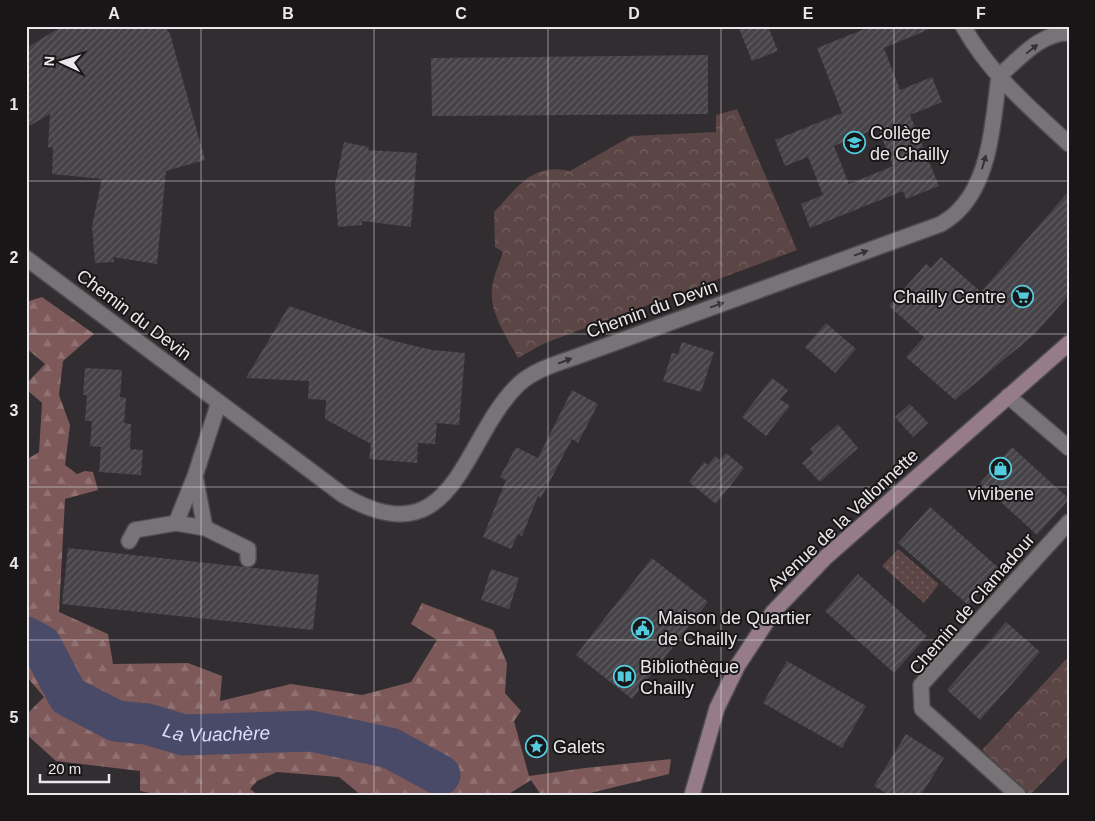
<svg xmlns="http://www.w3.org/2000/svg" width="1095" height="821" font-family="Helvetica,sans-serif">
<defs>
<pattern id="grass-dots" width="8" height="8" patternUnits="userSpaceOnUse" patternTransform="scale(1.25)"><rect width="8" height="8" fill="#5b4545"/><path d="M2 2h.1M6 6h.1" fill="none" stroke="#736060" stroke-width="1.8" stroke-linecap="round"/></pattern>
<pattern id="forest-firs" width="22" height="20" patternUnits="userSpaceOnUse" patternTransform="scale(1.25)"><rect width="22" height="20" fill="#7d5959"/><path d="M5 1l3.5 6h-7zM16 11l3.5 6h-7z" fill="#907171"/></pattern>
<pattern id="park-crowns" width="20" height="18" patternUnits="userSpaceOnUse" patternTransform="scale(1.25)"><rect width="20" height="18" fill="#5b4545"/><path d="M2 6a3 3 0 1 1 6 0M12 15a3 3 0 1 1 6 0" fill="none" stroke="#736060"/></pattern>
<pattern id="building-hatch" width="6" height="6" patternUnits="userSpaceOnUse" patternTransform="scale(1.25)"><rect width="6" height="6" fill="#454348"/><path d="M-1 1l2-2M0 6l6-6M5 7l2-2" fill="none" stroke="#605e63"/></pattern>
</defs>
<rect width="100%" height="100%" fill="#312d30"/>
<!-- grass -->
<path fill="url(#grass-dots)" d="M898,549L939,584L924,603L882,566Z"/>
<!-- forest -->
<path fill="url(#forest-firs)" d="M42,297L94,334L63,361L59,395L70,425L65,465L77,474L85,471L93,472L98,490L65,499L59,612L108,634L113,664L188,663L222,676L220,701L291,684L362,695L411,682L437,640L411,624L422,603L493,630L507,663L505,693L521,711L514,721L529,776L585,768L671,759L669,774L582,795H541L531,780L507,795H361L339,777L277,772L257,781L250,789L258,795H159L140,791V771L56,761L26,734V715L44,697L26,676V460L39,452L42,403L26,389V384L45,364L26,348V302Z"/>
<!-- park -->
<path fill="url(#park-crowns)" d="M737,109L797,250L545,343L518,358C506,335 486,309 493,282C495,272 500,262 503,252L495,247L494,212C517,188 532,162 570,171L631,136L716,132V115Z
M1069,656V755L1030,795L982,750Z"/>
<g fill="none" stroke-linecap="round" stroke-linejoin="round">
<!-- river -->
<path stroke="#494a67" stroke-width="41" id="s1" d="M26,637L41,645L68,696L116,721L147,724L184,735L311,731L390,748L440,775"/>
</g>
<!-- building -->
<path fill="url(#building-hatch)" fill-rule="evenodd" d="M63,26H165L170,34L205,160L166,171L157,264L113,257L114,262L95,263L92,226L102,179L52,174L53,148L48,147L50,114L26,128V48Z
M738,26H768L778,51L752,61Z
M872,26H937L884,48L900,90L932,77L942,102L910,115L939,186L906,199L903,191L810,228L801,204L823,195L808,157L785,166L775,140L842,113L817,48ZM878,128L893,166L849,184L834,146Z
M708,55V114L432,116L431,58Z
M344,142L369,147L368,150L417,153L411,227L362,221V225L338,227L335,185Z
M1069,191V295L1035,334L955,400L906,357L924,337L889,306L926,264L931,268L941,257L981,292Z
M289,306L390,340L432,350L465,353L459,425L437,423L435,444L418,443L417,463L369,459L371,444L325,419L326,400L308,399L309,381L246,378Z
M826,323L856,349L835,373L805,347Z
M682,342L714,352L701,392L663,381L672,353L678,354Z
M85,368L122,370L120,397L126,398L124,423L131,424L130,449L143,450L141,475L99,472L101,447L90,446L92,421H85L87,395H83Z
M772,378L788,390L780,399L790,406L766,436L742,417Z
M572,390L598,404L578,443L572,439L541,498L538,496L522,536L518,534L511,549L483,537L506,480L500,477L516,447L538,458Z
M910,404L928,423L913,437L895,417Z
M838,424L858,448L820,482L802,463L813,453L810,449Z
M1012,447L1069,499L1037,535L980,483Z
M726,453L744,468L716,504L689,482L704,462L708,465L715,456L720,460Z
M930,507L1000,569L968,605L898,543Z
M68,548L319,575L313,630L62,604Z
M652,558L708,602L632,699L576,655Z
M491,569L519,578L509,609L481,600Z
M858,574L927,636L894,673L825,611Z
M1006,622L1040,652L980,720L947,690Z
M787,661L866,706L842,748L763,703Z
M906,734L944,758L921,795H889L874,786Z"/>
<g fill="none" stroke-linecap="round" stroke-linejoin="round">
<defs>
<path id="street" d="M963,26C989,73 1030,108 1069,144
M26,258L343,495C456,561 461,439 519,384C535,369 562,362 581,355L941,224C947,220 954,216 959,210C991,177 993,120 999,76C1019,59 1041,32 1069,33
M1008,396L1069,448
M219,402L195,476L176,523L205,528L248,549V559
M195,476L205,528
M129,541L135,530L176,523
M1018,795L922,709L921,685L1069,522"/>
<path id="secondary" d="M692,795L717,708L738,665L773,612L826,557L1069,343"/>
</defs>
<!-- street casing -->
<use href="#street" stroke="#4f4c4f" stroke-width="18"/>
<!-- secondary casing -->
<use href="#secondary" stroke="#4f4c4f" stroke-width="18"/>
<!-- street -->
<use href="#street" stroke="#787377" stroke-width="15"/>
<!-- secondary -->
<use href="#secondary" stroke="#957c88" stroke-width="15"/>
</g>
<!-- one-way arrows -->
<defs><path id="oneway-solid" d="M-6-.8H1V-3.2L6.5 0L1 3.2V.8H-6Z" transform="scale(1.25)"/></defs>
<g fill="#353234">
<use href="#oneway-solid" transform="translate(1032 49) rotate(-39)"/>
<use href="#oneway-solid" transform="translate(984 162) rotate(-74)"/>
<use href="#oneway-solid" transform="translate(861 253) rotate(-20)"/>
<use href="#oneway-solid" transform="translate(717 305) rotate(-20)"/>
<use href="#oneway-solid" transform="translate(565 361) rotate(-21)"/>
</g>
<!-- grid -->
<path fill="none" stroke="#eae8ea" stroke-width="1" stroke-opacity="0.55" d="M201,26V795M374,26V795M548,26V795M721,26V795M894,26V795M26,181H1069M26,334H1069M26,487H1069M26,640H1069"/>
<!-- icons -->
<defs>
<symbol id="school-ring" viewBox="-11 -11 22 22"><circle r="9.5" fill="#181617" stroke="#54cadd" stroke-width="1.5"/><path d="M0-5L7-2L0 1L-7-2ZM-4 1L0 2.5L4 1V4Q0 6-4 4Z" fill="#54cadd"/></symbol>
<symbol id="supermarket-ring" viewBox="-11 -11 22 22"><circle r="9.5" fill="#181617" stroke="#54cadd" stroke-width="1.5"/><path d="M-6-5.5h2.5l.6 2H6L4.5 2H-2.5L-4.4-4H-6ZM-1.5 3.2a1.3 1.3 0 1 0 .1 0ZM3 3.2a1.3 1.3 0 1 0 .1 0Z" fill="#54cadd"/></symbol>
<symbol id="shop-ring" viewBox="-11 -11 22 22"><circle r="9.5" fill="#181617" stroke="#54cadd" stroke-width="1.5"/><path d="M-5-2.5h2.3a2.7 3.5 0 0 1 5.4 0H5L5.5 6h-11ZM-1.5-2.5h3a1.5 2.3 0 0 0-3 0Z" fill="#54cadd"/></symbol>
<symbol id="civic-ring" viewBox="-11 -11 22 22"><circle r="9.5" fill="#181617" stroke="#54cadd" stroke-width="1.5"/><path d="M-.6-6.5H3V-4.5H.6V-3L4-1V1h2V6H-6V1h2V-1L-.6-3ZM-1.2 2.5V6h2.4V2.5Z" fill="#54cadd"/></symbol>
<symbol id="library-ring" viewBox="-11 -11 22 22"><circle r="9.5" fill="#181617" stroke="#54cadd" stroke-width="1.5"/><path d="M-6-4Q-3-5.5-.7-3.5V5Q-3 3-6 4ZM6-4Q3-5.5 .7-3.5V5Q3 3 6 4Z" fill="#54cadd"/></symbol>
<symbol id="sight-ring" viewBox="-11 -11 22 22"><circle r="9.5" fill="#181617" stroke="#54cadd" stroke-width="1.5"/><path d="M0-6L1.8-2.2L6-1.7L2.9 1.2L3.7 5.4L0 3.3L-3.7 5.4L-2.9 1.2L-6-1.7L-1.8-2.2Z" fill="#54cadd"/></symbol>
</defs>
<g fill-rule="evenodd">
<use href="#school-ring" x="842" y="130" width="25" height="25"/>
<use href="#supermarket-ring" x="1010" y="284" width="25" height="25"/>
<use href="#shop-ring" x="988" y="456" width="25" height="25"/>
<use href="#civic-ring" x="630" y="616" width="25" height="25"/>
<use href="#library-ring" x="612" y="664" width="25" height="25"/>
<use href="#sight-ring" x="524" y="734" width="25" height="25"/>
</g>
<g text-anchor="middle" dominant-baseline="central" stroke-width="4" stroke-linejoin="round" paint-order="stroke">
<!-- poi labels -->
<g font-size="18" fill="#eae8ea" stroke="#181617" text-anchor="start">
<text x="870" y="133">Collège<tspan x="870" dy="21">de Chailly</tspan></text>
<text x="1006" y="297" text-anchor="end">Chailly Centre</text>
<text x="1001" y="494" text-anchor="middle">vivibene</text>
<text x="658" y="618">Maison de Quartier<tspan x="658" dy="21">de Chailly</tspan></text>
<text x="640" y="667">Bibliothèque<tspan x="640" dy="21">Chailly</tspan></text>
<text x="553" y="747">Galets</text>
</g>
<!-- street labels -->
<g font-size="18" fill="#eae8ea" stroke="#181617">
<text transform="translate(652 309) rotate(-20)">Chemin du Devin</text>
<text transform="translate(134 315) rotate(37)">Chemin du Devin</text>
<text transform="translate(843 520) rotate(-43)">Avenue de la Vallonnette</text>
<text transform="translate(972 604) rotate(-49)">Chemin de Clamadour</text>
</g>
<!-- water labels -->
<g font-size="19" font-style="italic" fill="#d9dcfe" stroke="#181617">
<text stroke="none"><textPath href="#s1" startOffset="231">La Vuachère</textPath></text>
</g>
</g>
<!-- border -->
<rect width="1095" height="821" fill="none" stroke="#181617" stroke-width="55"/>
<!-- north arrow -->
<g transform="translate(62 62) rotate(274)" stroke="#181617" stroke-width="4" paint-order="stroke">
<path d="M0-4L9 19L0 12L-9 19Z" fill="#eae8ea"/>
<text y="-8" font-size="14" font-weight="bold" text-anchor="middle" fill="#eae8ea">N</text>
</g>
<!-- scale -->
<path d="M40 774v8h69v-8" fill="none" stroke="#eae8ea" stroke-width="2.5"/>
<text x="48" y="774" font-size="15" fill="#eae8ea" stroke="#181617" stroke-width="4" paint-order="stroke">20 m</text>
<rect x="28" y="28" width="1040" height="766" fill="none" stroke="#eae8ea" stroke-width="2"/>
<g font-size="16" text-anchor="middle" font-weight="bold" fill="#eae8ea">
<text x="114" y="19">A</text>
<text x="288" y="19">B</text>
<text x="461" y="19">C</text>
<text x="634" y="19">D</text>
<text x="808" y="19">E</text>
<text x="981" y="19">F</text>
<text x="14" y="110">1</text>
<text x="14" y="263">2</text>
<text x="14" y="416">3</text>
<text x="14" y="569">4</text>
<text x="14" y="723">5</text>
</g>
</svg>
